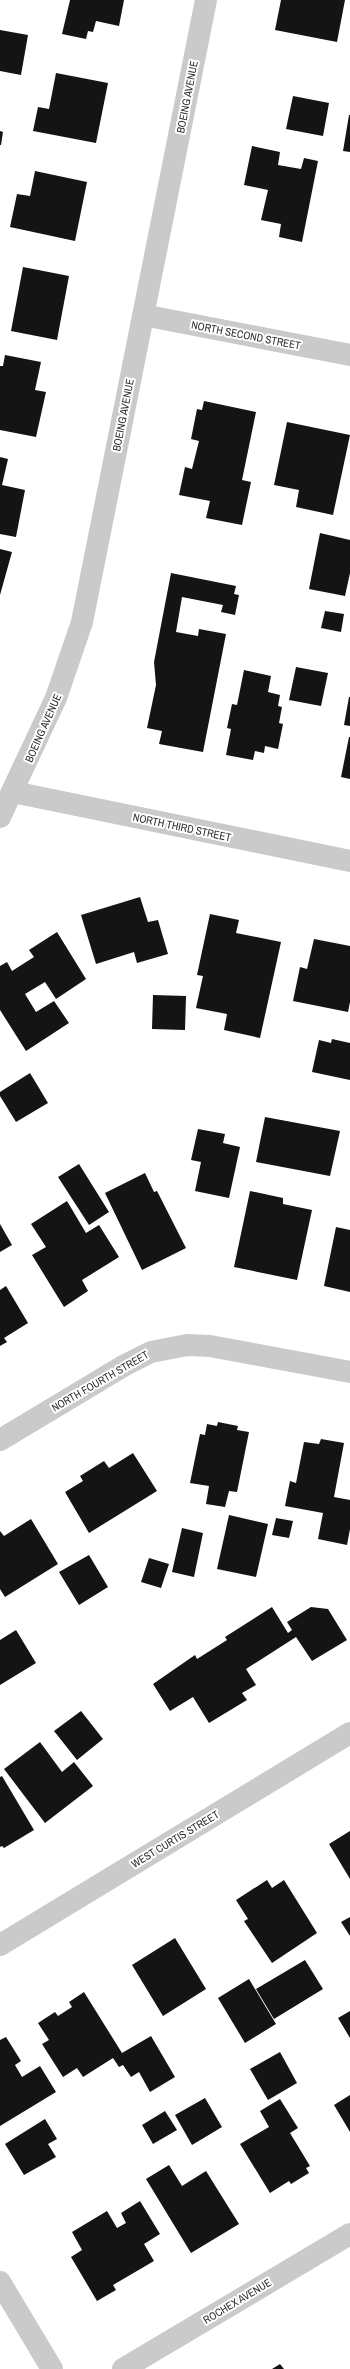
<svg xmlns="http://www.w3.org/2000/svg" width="350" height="2369" font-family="'Archivo Narrow',sans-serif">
<rect width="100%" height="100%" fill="#fff"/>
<!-- building -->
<path fill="#141414" d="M70,0H124L119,26L96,21L93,32L88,31L86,39L62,34Z
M281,0H345L337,42L275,30Z
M0,30L28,35L21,75L0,71Z
M56,73L108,83L96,143L33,131L38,107L49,109Z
M293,96L329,103L323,136L286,129Z
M349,115H350V152L343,151Z
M0,131L3,132L1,145H0Z
M252,146L280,152L278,165L301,169L304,158L318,161L302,242L279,237L281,224L261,220L268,190L244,185Z
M35,171L87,182L75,241L10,227L17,194L30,196Z
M23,267L69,276L57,340L11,331Z
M5,355L41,362L35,390L46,392L36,437L0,430V366H3Z
M204,401L256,412L242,480L251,482L242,525L206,518L210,501L179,495L185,467L192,469L199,441L191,439L197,409L202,410Z
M287,422L350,435L333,515L296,507L299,490L274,485Z
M0,457L8,459L2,485L25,490L16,537L0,534Z
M320,533L350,540V573L345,596L309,589Z
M0,549L12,552L0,595Z
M171,573L236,586L234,594L239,595L235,615L221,612L223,605L182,597L176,632L198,636L199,629L226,634L203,752L159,744L162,731L147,728L156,685L154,662Z
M325,611L344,614L341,632L321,628Z
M296,667L328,673L321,706L289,700Z
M244,670L271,676L268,692L280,695L278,706L282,707L279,723L283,724L278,749L265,746L264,753L255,751L253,760L226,755L231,729L227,728L232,704L237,705Z
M349,697H350V726L344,725Z
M349,737H350V779L341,777Z
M140,897L148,922L158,920L168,954L137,963L134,952L96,964L81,915Z
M210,914L239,920L236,933L281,942L260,1038L224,1030L227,1014L196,1008L203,976L197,975Z
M57,932L86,979L56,999L45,982L25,994L36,1012L54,1001L69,1023L26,1051L0,1010V966L7,962L12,971L34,957L29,950Z
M314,939L350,946V1002L348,1012L293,1001L300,967L307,969Z
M153,995L186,996L185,1030L152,1029Z
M332,1039L350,1043V1080L312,1072L319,1040L331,1043Z
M30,1073L48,1103L16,1122L0,1096V1092Z
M265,1117L340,1131L330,1176L256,1162Z
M198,1129L225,1134L223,1143L240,1147L229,1198L195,1191L201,1162L191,1160Z
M79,1164L109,1212L89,1225L58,1177Z
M145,1173L154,1192L157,1191L186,1248L142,1270L105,1193Z
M250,1191L283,1198V1204L312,1210L297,1280L234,1267Z
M67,1201L86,1233L99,1225L119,1257L82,1280L88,1291L64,1307L32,1255L46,1247L31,1224Z
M0,1224L12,1245L0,1252Z
M336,1227L350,1230V1292L324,1286Z
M6,1286L28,1323L4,1338L7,1342L0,1346V1290Z
M218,1422L238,1426L237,1430L249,1432L237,1492L229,1491L225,1507L206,1504L209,1486L190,1483L200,1434L205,1435L207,1424L217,1426Z
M321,1439L344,1443L334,1497L350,1500V1529L347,1545L318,1539L323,1513L285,1506L290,1481L296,1483L304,1442L319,1444Z
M133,1453L157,1491L89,1533L65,1492L83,1481L80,1476L104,1461L109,1468Z
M229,1515L268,1524L256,1577L217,1569Z
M276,1518L293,1521L289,1538L272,1535Z
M31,1519L58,1564L5,1597L0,1589V1531L4,1536Z
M182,1528L203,1533L194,1577L172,1572Z
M89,1555L108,1587L79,1605L59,1572Z
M149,1558L169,1564L161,1588L141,1582Z
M272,1607L288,1633L292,1630L287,1622L311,1607L328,1609L347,1640L312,1661L296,1637L246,1669L256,1685L242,1693L247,1700L209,1723L193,1697L170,1711L153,1684L195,1655L197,1659L227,1640L225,1637Z
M16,1630L36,1663L0,1685V1640Z
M81,1711L103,1739L77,1760L54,1731Z
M40,1742L62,1772L74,1762L93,1786L45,1823L4,1769Z
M2,1776L34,1830L4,1848L2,1846L0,1847V1777Z
M350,1831V1879L329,1844Z
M267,1880L272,1888L284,1880L317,1933L272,1963L244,1921L248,1919L236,1900Z
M350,1917V1936L341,1922Z
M175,1938L206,1989L163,2016L132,1965Z
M305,1960L323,1989L274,2019L256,1989Z
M249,1979L276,2024L245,2043L218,1998Z
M84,1992L122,2053L151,2036L175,2077L150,2092L139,2072L131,2077L123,2065L119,2067L113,2058L83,2077L77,2068L63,2077L42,2044L49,2040L38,2023L55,2012L58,2016L72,2007L69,2002Z
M350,2011V2038L338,2018Z
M6,2037L21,2061L15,2065L22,2077L40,2066L56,2092L0,2126V2040Z
M280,2052L297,2083L268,2100L250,2069Z
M350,2095V2132L334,2105Z
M205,2098L222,2127L192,2145L175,2115Z
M280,2099L298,2128L290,2133L310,2166L306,2168L309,2173L291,2184L289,2181L270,2193L240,2144L269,2127L260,2111Z
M165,2111L177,2130L153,2144L142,2125Z
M45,2119L57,2139L48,2144L56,2157L24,2175L5,2144Z
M169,2165L182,2186L206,2171L239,2224L191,2253L146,2179Z
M140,2201L160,2234L144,2244L154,2261L113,2285L116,2290L97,2301L71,2257L82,2250L72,2232L107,2211L117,2228L126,2223L121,2213Z
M280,2364L284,2369H272Z"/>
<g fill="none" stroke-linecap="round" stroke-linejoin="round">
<!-- minor -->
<path stroke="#cacaca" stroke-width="22" d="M143,315L350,355
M13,792L350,861
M0,817L56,698L82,622L206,0
M0,1440L125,1365L151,1352L187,1345L210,1346L350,1372
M0,1945L350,1733
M0,2282L52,2369
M123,2369L350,2234"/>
</g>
<g text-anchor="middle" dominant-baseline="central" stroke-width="4" stroke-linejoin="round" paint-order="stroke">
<!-- street labels -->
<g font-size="11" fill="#2d2d2d" stroke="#fff">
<text transform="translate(187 97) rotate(-79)">BOEING AVENUE</text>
<text transform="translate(246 335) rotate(11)">NORTH SECOND STREET</text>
<text transform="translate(123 415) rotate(-79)">BOEING AVENUE</text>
<text transform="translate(43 728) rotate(-66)">BOEING AVENUE</text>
<text transform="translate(182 827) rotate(12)">NORTH THIRD STREET</text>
<text transform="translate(100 1381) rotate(-30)">NORTH FOURTH STREET</text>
<text transform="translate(175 1839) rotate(-31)">WEST CURTIS STREET</text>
<text transform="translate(237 2301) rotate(-31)">ROCHEX AVENUE</text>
</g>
</g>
</svg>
